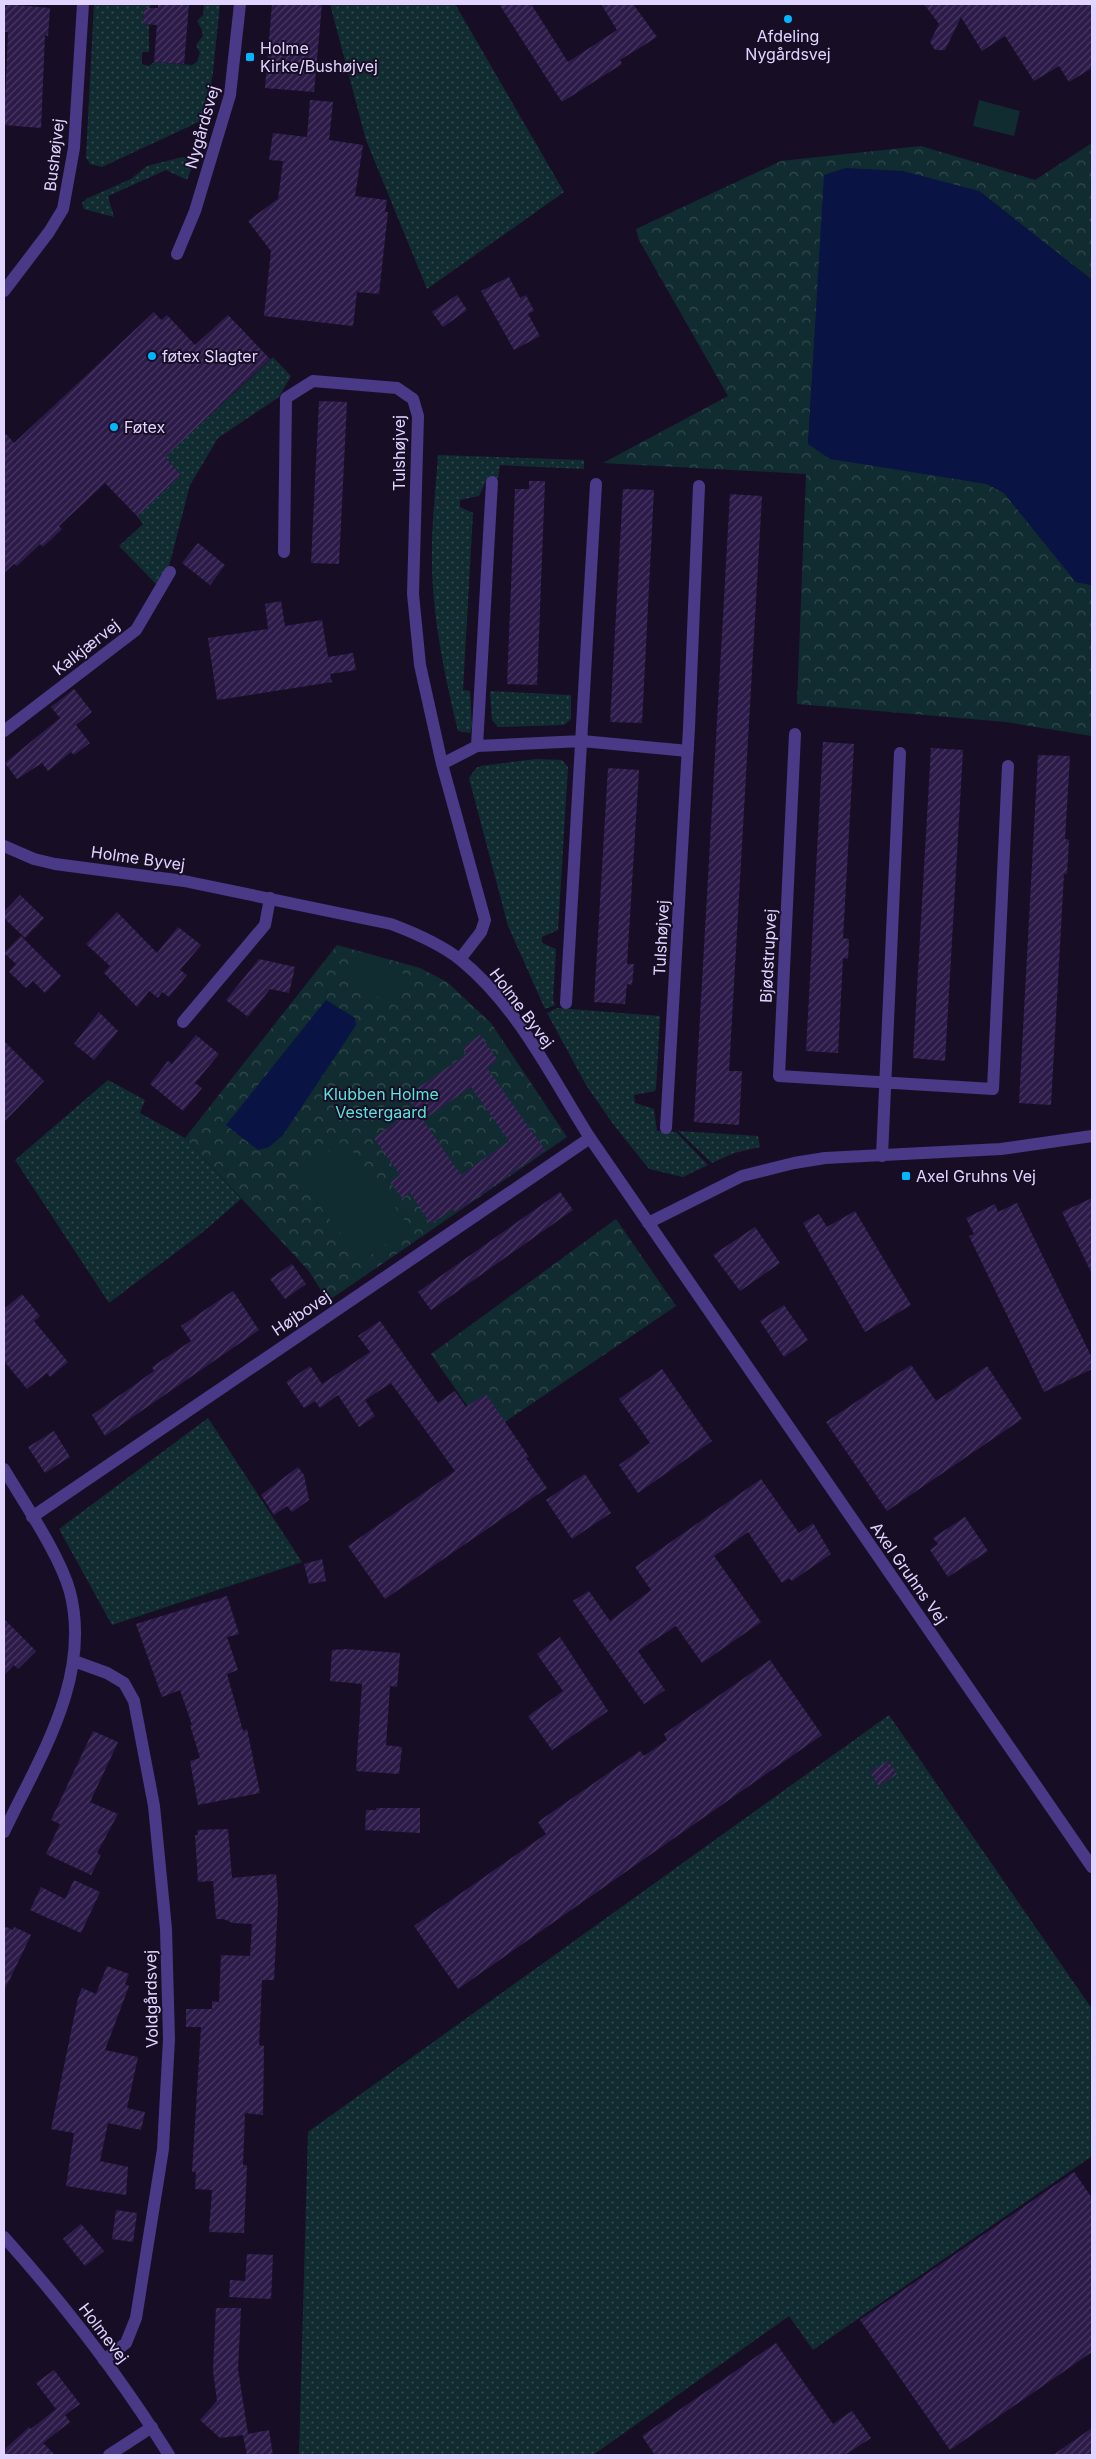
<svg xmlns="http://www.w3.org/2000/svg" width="1096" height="2459" font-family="Inter,sans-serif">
<defs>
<pattern id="grass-dots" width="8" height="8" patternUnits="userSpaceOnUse" patternTransform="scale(1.25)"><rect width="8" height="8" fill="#112c30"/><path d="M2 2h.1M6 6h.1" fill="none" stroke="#334a4f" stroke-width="1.8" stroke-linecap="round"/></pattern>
<pattern id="forest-crowns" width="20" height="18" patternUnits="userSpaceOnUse" patternTransform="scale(1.25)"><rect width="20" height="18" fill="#112c30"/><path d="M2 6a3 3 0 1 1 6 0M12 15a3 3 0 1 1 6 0" fill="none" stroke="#334a4f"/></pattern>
<pattern id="building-hatch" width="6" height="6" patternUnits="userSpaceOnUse" patternTransform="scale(1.25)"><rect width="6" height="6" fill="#2c1a48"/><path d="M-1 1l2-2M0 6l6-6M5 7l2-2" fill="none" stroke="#4a3a63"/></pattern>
</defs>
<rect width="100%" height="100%" fill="#170e26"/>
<!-- grass -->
<path fill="url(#grass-dots)" d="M94,4H151L150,8H144L143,24L149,25V52H142V64L149,66L154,62L192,65L197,62L200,53L196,45L203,36L202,30L197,21L203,15L204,4H220L213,72L205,119L102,167L90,164L86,157Z
M330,4H455L564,192L427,289L366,140Z
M183,157L193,159L194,162L187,180L166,170L108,196L114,217L84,209L82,203L86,199L131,179L147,166Z
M273,357L291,376L279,397L218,438L190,485L168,570L158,586L119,546L143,524L137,516L181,475L165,457Z
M438,455L584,460V469L500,465L498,478L488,477L479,496L460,500V507L473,513L463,690L470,691L472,727L470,733L458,731C444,672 431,612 432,550C432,518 436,486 438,455Z
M490,691L571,695V719L564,725L498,727L492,720Z
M536,759L562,760L568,767L558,930L542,937V943L556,949L553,1000L555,1005L545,1009L508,926L469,778L476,768L481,766Z
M557,1008L660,1016L656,1088L655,1091L634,1095L635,1103L654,1109L657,1131L676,1132L708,1165L683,1177L649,1169L613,1124L586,1085L547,1013Z
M108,1080L145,1100L140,1113L185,1138L241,1199L203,1232L109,1303L15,1160Z
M678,1131L758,1136L760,1147L734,1153L712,1163Z
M208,1418L302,1562L112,1625L59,1529Z
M889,1715L1092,2009V2156L813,2350L789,2316L593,2455H299L308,2132Z"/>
<!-- forest -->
<path fill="url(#forest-crowns)" d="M1092,143V280L979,191L816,319L808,444L987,484L1004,493L1076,582L1092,585V736L1006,722L797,704L806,474L603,463L728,396L639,240L636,229L781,161L921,146L1035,180Z
M337,945L420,968L447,982L491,1023L567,1137L328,1301L308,1270L185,1138Z
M616,1219L676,1306L487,1434L431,1354Z"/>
<!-- pitch -->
<path fill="#112c30" d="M979,100L1020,111L1014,136L973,126Z
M360,953L410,977L397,1006L346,982Z
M344,1140L409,1226L362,1262L297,1176Z"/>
<!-- water -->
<path fill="#091445" d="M846,168L903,171L979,191L1092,280V585L1076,582L1004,493L987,484L830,459L808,444L824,175Z
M326,1000L355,1018L356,1025L283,1135L269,1147L258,1150L226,1125Z"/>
<!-- building -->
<path fill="url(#building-hatch)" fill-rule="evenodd" d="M4,4L50,8L48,36L45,35L41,128L4,125L8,32H4Z
M158,4H189L184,64L154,62L157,25L143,24L144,8H158Z
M272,4H322L314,92L265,88Z
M499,4H531L568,62L617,30L601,4H633L657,37L620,60L622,64L562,102Z
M924,4H1092V68L1069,82L1059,66L1034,81L1005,36L982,51L961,17L945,50H935L930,42L939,24Z
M310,100L333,102L329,140L363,145L355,196L387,200L385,212H388L379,294L357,292L353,326L264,316L271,251L248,221L278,199L283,161L269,160L273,133L307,137Z
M509,277L520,298L526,295L534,311L528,314L540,336L514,350L481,291Z
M457,295L467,310L443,327L432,312Z
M154,312L161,320L167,315L195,345L228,315L270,359L165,457L181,475L137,516L105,483L59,526L62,529L43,547L40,544L17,566L14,564L4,573V432L14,443Z
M319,401L347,402L339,564L311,563Z
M529,481H545L537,685L507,684L515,489H529Z
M623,489L654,490L642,723L610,722Z
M730,494L762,496L729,1071H742L739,1125L694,1122Z
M198,543L225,565L210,585L182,563Z
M281,601L285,626L322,620L328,657L353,653L356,670L330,674L332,682L217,700L208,638L268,629L265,604Z
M74,689L92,712L76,725L90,743L74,755L71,752L48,771L42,763L17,779L5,763L60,718L51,707Z
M823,742L854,744L843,938L849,939L848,959L843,958L838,1053L806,1051Z
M931,748L963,750L945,1061L913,1058Z
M1038,755L1070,756L1065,839L1069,840L1067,874H1064L1051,1105L1019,1103Z
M608,768L639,770L627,964H634L632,985L627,984L625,1004L594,1002Z
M20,895L44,918L25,938L4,918V912Z
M117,912L157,953L178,927L201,945L180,970L187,975L169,997L162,992L158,998L149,991L137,1007L104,973L110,966L86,944Z
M21,936L61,976L45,993L33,981L26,988L9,972L16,964L4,953Z
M259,959L295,967L289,993L270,989L248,1017L226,1000Z
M99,1012L118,1031L94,1060L74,1044Z
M196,1035L219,1054L195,1083L202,1088L183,1111L150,1084L168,1061L172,1064Z
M480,1035L498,1060L487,1068L545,1150L456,1212L453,1209L431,1224L410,1193L402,1198L390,1182L400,1175L374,1138L415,1108L406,1096L467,1054L462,1048ZM471,1087L509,1141L461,1175L423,1120Z
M4,1041L44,1081L4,1122Z
M560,1192L573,1210L431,1310L418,1292Z
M1092,1198V1274L1062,1212Z
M1017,1203L1092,1358V1369L1044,1392L969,1236L974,1234L966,1218L995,1204L998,1212Z
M855,1211L911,1305L865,1332L803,1223L819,1214L827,1227Z
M755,1227L780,1263L740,1291L713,1255Z
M292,1264L306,1284L285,1299L270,1279Z
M233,1291L259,1330L105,1436L92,1415L154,1371L152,1367L191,1341L181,1326Z
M22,1294L40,1316L34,1321L68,1362L50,1377L47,1373L27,1389L4,1361V1309Z
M784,1305L808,1340L784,1357L760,1321Z
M380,1321L438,1403L455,1391L466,1407L486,1394L529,1457L526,1458L547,1488L385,1599L348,1546L455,1471L391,1383L365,1400L375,1416L359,1427L338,1395L320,1408L315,1401L304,1408L286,1382L310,1366L322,1384L370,1352L358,1336Z
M911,1365L936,1401L987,1366L1022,1419L887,1511L826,1422Z
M662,1369L712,1441L638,1493L619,1465L650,1443L619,1399Z
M54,1431L70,1457L45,1473L28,1447Z
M298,1467L304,1475L309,1500L292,1512L287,1506L274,1515L261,1495Z
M585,1474L611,1513L572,1539L546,1500Z
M761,1479L799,1533L813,1523L831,1554L792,1581L789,1578L782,1583L748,1532L714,1556L761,1622L702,1663L676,1626L638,1651L665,1690L644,1704L573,1601L589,1591L610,1621L651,1590L635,1567Z
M965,1517L988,1551L948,1577L930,1550L938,1544L933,1538Z
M322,1559L326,1581L309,1584L304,1564Z
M227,1596L239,1634L227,1637L238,1670L227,1674L243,1731L247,1729L260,1793L198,1805L190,1761L200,1758L190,1725H192L180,1690L162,1697L136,1624Z
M4,1619L36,1651L18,1669L14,1665L4,1675Z
M560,1637L608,1711L552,1750L528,1716L563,1691L537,1654Z
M346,1649L400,1653L397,1687L390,1686L386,1745L402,1747L399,1774L356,1771L362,1684L330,1681L332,1650Z
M770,1660L822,1735L458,1989L414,1926L546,1834L538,1822L640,1751L644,1756L667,1740L664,1734Z
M93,1731L118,1742L90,1802L118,1814L97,1853L101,1855L91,1875L46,1854L60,1824L51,1820Z
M888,1761L897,1774L879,1786L870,1772Z
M376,1808H420V1833L365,1830L366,1810H376Z
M228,1829L232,1878L276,1874L278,1901L274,1980H262L259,2045L264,2046L263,2115L245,2113L243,2165H247L244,2233L209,2232L212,2190L195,2189L196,2172H192L201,2027H186V2009H212V2001L219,2002L221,1955L250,1956L252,1924L232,1923L224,1919H216L213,1881L198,1882L195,1835H198L197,1830Z
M74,1880L100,1892L81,1933L30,1910L41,1887L65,1899Z
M4,1926L13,1930L14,1927L31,1935L4,1991Z
M107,1966L129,1974L125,1984L129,1986L105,2050L138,2057L127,2108L145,2112L141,2130L108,2123L100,2161L128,2167L126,2195L66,2186L74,2133L51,2129L78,1998L82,1988L96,1994Z
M1074,2172L1092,2198V2352L950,2450L860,2320Z
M116,2210L137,2213L133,2242L112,2239Z
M81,2224L104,2251L85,2266L63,2239Z
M247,2254L273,2255L271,2299L229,2297L230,2280L245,2281Z
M216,2308H241L238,2369L248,2434L269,2430L273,2455H247L243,2435L220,2438L200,2420L217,2401L213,2370Z
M776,2343L833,2424L852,2411L871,2438L845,2455H655L642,2436Z
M54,2370L80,2404L65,2415L70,2422L43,2443L55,2455H4V2450L29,2427L31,2429L56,2409L36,2383Z
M1092,2428V2455H1053Z"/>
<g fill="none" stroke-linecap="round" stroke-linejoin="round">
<!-- minor -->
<path stroke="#4a3986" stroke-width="12" d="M177,254L195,211L230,95L240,4
M4,291L49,232L63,209L74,148L83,4
M284,552L286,398L313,381L397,388L413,399L418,416L413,594L420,665L442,764L485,920L481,932L460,959
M4,731L136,630L170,572
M795,734L779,1076L993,1089L1008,766
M477,746L492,482
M442,764L477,746L582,741L688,751
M566,1003L596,484
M183,1022L265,925L270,898
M666,1128L689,728L699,486
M882,1156L900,753
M4,1469C24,1503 60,1555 70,1592C92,1678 39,1758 4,1832
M32,1517L590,1138
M74,1661L107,1673L124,1683L134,1701L154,1806L166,1929L169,2039L163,2149L136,2318L126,2343L104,2360
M109,2455L152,2427"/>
<!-- tertiary -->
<path stroke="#4a3986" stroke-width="12" d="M4,846L34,859L55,864L184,881L391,924C415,933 441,944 462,961C518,1007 552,1078 590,1138L1092,1867
M648,1223L742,1176L794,1163L825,1158L1001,1149L1092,1136
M4,2237C65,2305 121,2378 169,2455"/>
</g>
<!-- markers -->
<g fill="#00b6ff" stroke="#170e26" stroke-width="2">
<circle cx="788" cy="19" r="5"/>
<rect x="245" y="52" width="10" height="10" rx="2.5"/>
<circle cx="152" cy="356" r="5"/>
<circle cx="114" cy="427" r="5"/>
<rect x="901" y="1171" width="10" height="10" rx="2.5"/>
</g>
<g text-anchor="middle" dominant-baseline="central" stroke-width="4" stroke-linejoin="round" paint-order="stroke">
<!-- poi labels -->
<g font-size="16" fill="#e1d4ff" stroke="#170e26" text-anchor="start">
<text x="788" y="36" text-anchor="middle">Afdeling<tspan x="788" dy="18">Nygårdsvej</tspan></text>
<text x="260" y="48">Holme<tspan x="260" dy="18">Kirke/Bushøjvej</tspan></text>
<text x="162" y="356">føtex Slagter</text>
<text x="124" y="427">Føtex</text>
<text x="916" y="1176">Axel Gruhns Vej</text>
</g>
<!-- street labels -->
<g font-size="16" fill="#e1d4ff" stroke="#170e26">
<text transform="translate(202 127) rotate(-74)">Nygårdsvej</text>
<text transform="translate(54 155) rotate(-83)">Bushøjvej</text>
<text transform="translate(399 453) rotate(-90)">Tulshøjvej</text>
<text transform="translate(86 647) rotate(-38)">Kalkjærvej</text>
<text transform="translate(138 858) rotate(8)">Holme Byvej</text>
<text transform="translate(661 938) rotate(-87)">Tulshøjvej</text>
<text transform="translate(768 956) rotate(-87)">Bjødstrupvej</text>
<text transform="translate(522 1008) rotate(53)">Holme Byvej</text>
<text transform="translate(301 1313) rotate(-34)">Højbovej</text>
<text transform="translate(909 1573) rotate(55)">Axel Gruhns Vej</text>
<text transform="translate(151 1999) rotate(-91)">Voldgårdsvej</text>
<text transform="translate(104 2333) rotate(53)">Holmevej</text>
</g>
<!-- park labels -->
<g font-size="16" fill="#5ce2da" stroke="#170e26">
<text x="381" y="1094">Klubben Holme<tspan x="381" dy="18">Vestergaard</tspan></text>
</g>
</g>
<!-- border -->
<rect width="1096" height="2459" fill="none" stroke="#e1d4ff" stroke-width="10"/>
</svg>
